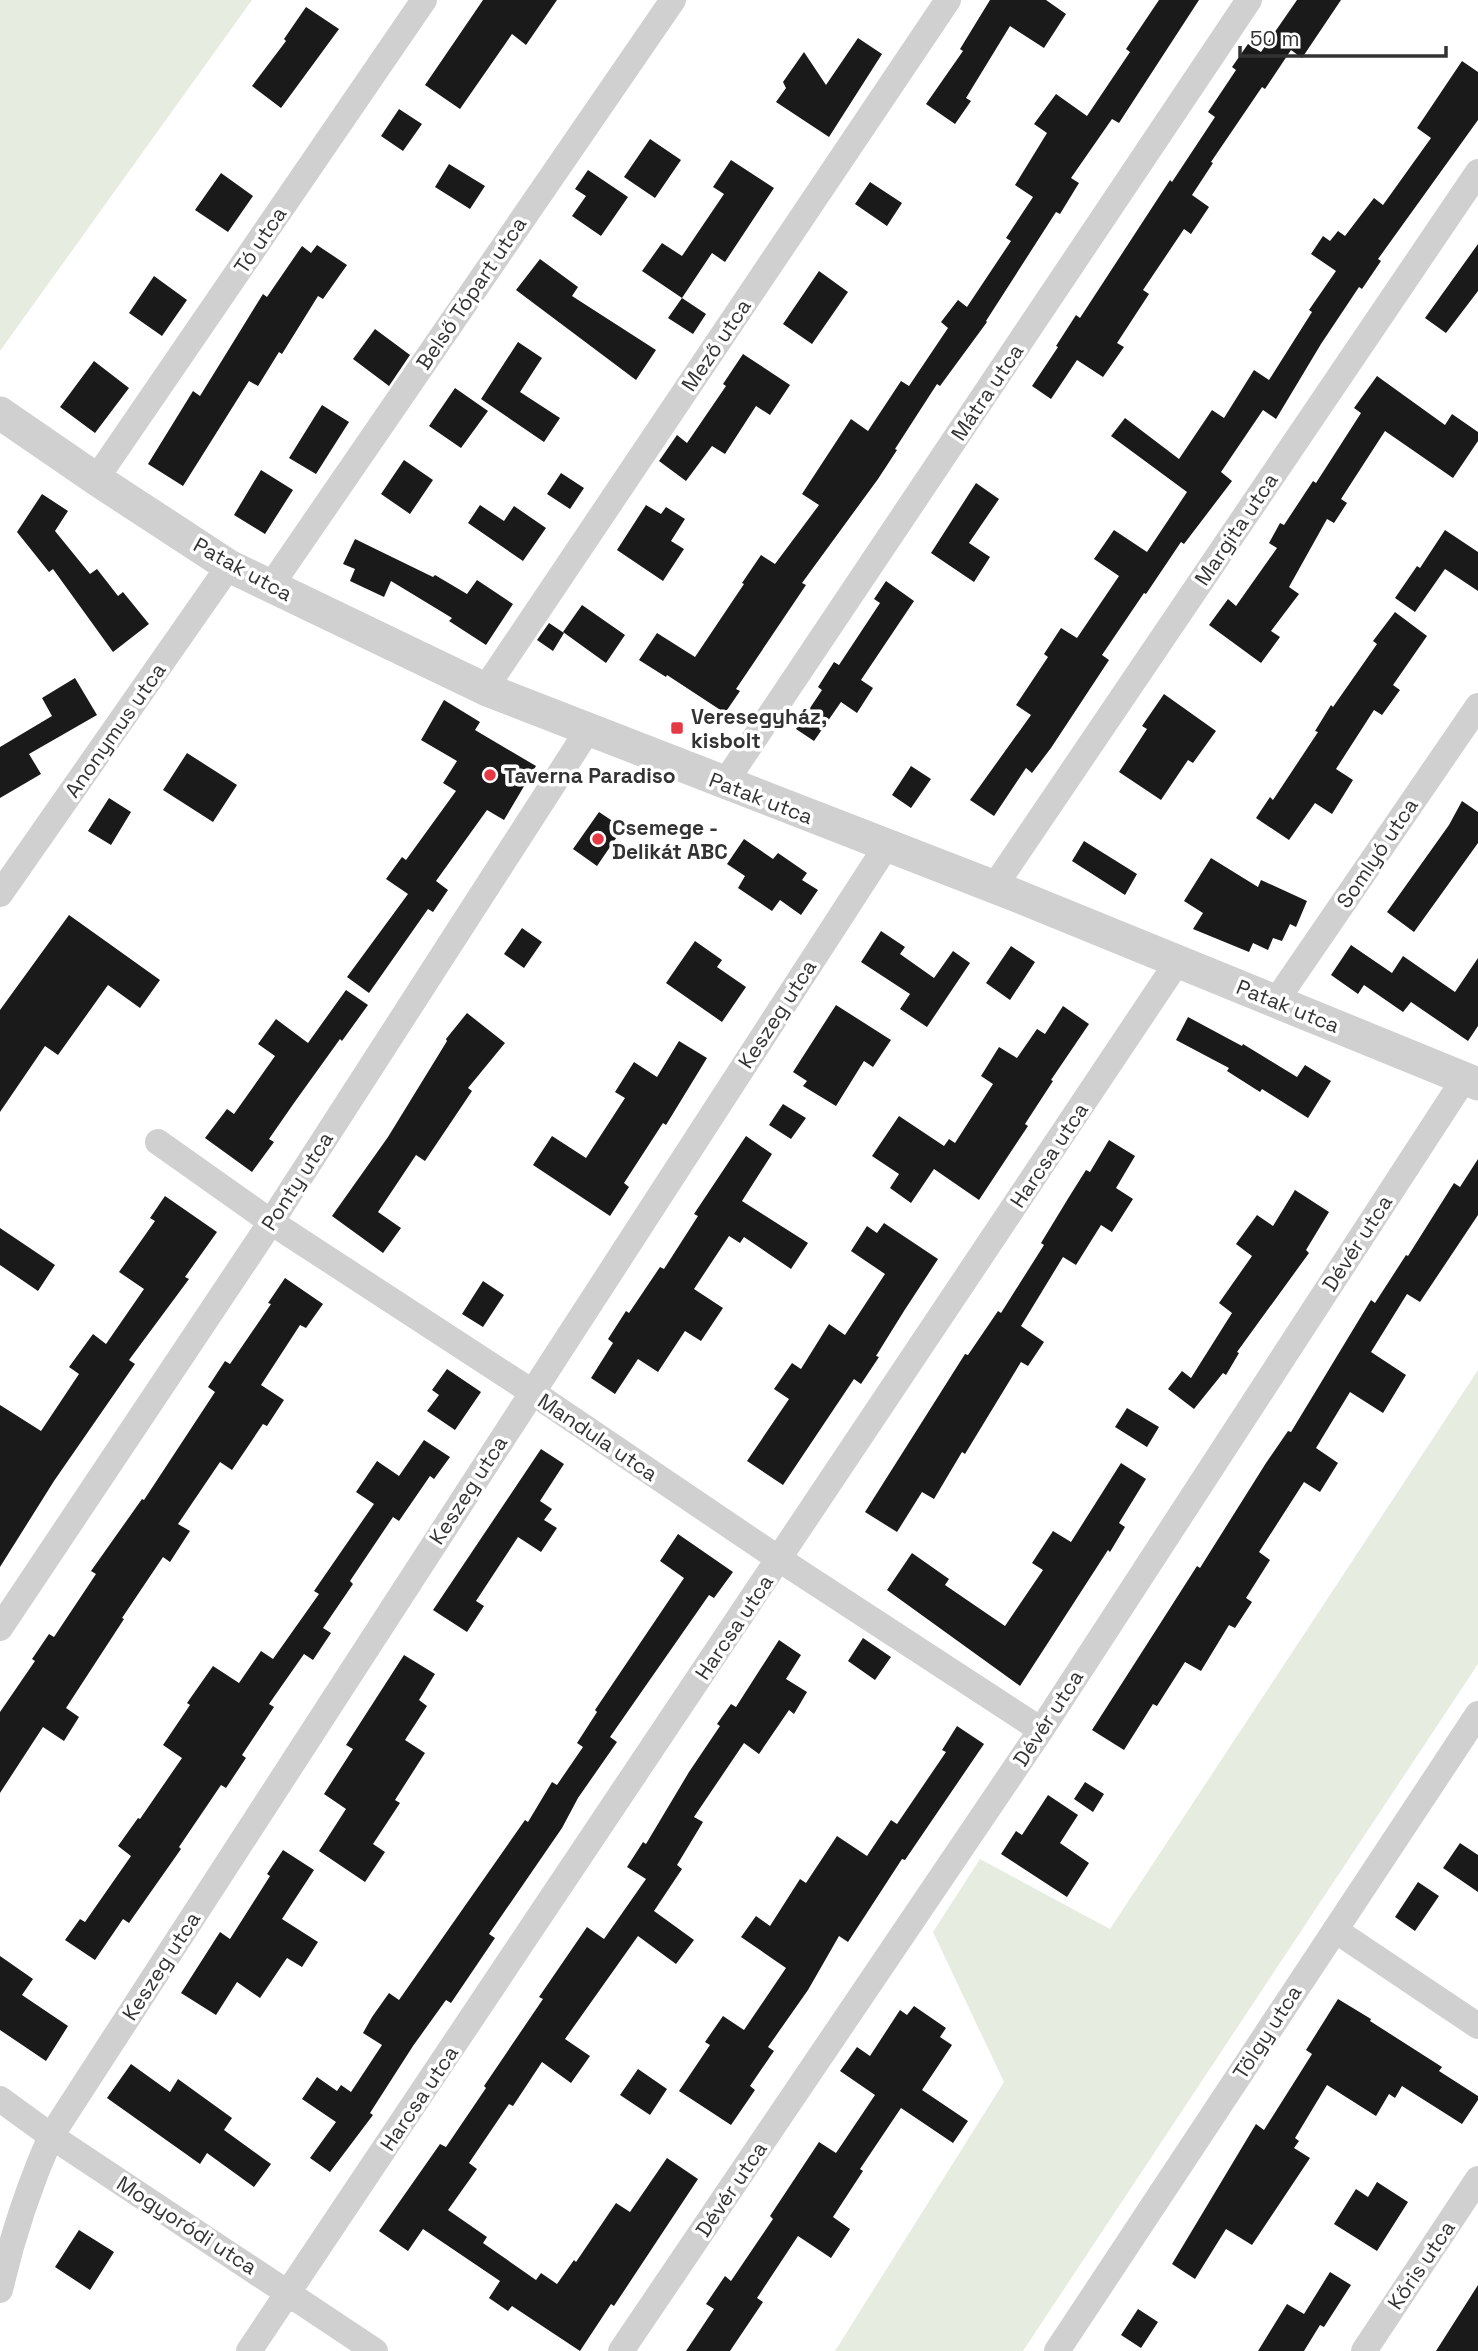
<svg xmlns="http://www.w3.org/2000/svg" width="1478" height="2351" font-family="'Space Grotesk',sans-serif">
<rect width="100%" height="100%" fill="#fff"/>
<!-- green -->
<path fill="#e6ecdf" d="M0,0H252L0,351Z
M1478,1370V1664L1023,2351H835L1004,2082L933,1932L980,1859L1110,1929Z"/>
<!-- building -->
<path fill="#1a1a1a" d="M483,0H557L526,45L512,34L460,109L425,85Z
M990,0H1046L1066,14L1044,48L1010,26L966,98L971,101L955,124L926,104L963,51L960,49Z
M1159,0H1199L1119,123L1112,119L1071,178L1079,183L1060,214L1056,212L986,321L987,322L940,386L937,384L895,449L897,450L878,479L802,583L806,585L736,689L740,691L725,713L667,675L666,677L639,660L657,633L695,657L744,584L742,583L761,555L775,564L819,505L802,494L851,419L868,431L901,381L909,386L948,328L941,322L958,300L967,307L1011,241L1006,238L1033,197L1015,185L1047,133L1034,124L1056,94L1087,116L1130,52L1126,49Z
M1297,0H1341L1302,58L1291,50L1265,89L1262,87L1211,162L1213,163L1192,195L1209,207L1191,234L1184,229L1143,290L1149,294L1117,343L1124,347L1103,377L1077,360L1051,399L1032,386L1058,347L1056,346L1076,315L1080,318L1170,180L1172,182L1215,117L1208,112L1236,70L1232,67L1248,44L1261,52Z
M306,7L339,29L281,108L252,86L286,41L284,39Z
M858,38L882,54L829,137L776,102L786,88L783,82L804,52L826,85Z
M1462,61L1478,72V120L1378,259L1381,261L1362,289L1359,287L1321,344L1276,419L1263,410L1221,472L1232,481L1184,544L1181,542L1146,594L1144,593L1102,655L1109,660L1051,748L1032,773L1026,768L994,816L970,800L1031,715L1016,705L1048,657L1044,654L1061,628L1077,638L1119,576L1094,559L1114,530L1147,552L1187,492L1111,436L1125,418L1179,459L1212,410L1224,418L1254,370L1269,380L1312,312L1309,310L1336,271L1311,254L1323,236L1330,241L1338,231L1345,236L1374,198L1383,205L1431,138L1417,128Z
M399,109L422,124L403,151L381,136Z
M650,139L681,160L655,198L624,177Z
M731,160L774,188L725,262L712,253L682,298L642,271L662,243L682,256L724,194L713,187Z
M449,164L485,186L470,209L435,187Z
M588,170L628,197L601,236L572,216L586,196L575,189Z
M221,173L253,196L228,232L195,210Z
M870,182L902,203L887,226L855,204Z
M1478,244V291L1446,333L1425,318Z
M317,245L347,265L323,299L318,296L282,354L279,352L258,386L249,381L183,486L148,464L193,391L200,396L263,294L267,297L302,246L311,253Z
M540,259L578,287L572,296L656,350L636,380L516,290Z
M819,271L848,292L812,344L783,324Z
M154,276L187,300L162,336L129,313Z
M682,298L706,314L693,334L668,318Z
M375,329L410,355L389,386L353,359Z
M518,342L542,358L520,392L560,418L544,442L481,399Z
M743,354L790,385L770,415L756,406L725,454L712,446L686,481L659,461L677,435L687,443L726,386L723,384Z
M94,361L129,388L95,433L60,407Z
M1377,376L1445,425L1452,414L1478,432V441L1453,478L1385,431L1341,499L1347,503L1334,523L1327,519L1289,587L1299,594L1271,631L1280,637L1261,663L1209,625L1228,599L1236,606L1277,548L1269,543L1280,523L1284,525L1313,481L1316,483L1361,413L1354,408Z
M455,388L488,411L461,448L429,426Z
M322,405L349,422L316,474L289,458Z
M404,460L433,480L410,514L381,494Z
M261,470L293,490L265,534L234,515Z
M561,473L584,488L570,509L547,494Z
M976,483L999,499L969,543L990,557L974,582L931,553Z
M42,494L68,511L55,531L90,574L97,569L118,596L123,592L149,624L113,652L53,569L49,572L17,532Z
M480,505L504,521L514,506L546,528L523,561L468,523Z
M646,505L661,514L666,507L685,519L671,541L684,549L663,581L617,550Z
M1445,530L1478,552V591L1445,569L1415,612L1395,598L1417,566L1420,568Z
M355,539L433,577L435,575L467,594L477,580L513,604L486,645L449,621L452,618L391,581L384,597L350,581L355,569L343,564Z
M886,581L914,601L861,680L873,688L857,713L841,702L814,741L796,729L822,690L818,687L834,662L839,665L880,603L874,599Z
M582,605L625,635L606,663L563,632Z
M1395,612L1427,636L1393,685L1400,690L1382,715L1374,710L1336,769L1353,780L1332,814L1315,803L1289,840L1256,818L1270,797L1273,800L1318,732L1315,731L1331,705L1333,707L1377,644L1373,641Z
M549,623L564,633L553,651L537,640Z
M75,678L97,715L29,754L41,774L0,798V747L52,716L42,698Z
M1164,694L1216,731L1193,763L1188,760L1161,800L1119,772L1147,729L1142,726Z
M444,700L480,722L475,730L536,766L504,820L487,810L436,881L448,890L433,912L428,909L369,993L347,977L408,894L386,879L402,857L406,860L456,791L443,783L457,761L421,740Z
M187,753L237,785L213,822L163,790Z
M911,766L931,779L911,808L892,795Z
M109,798L131,812L111,845L88,831Z
M1462,801L1478,812V843L1414,932L1387,912L1449,825Z
M599,812L623,828L597,866L573,849Z
M744,839L773,859L778,853L807,873L802,880L818,890L801,915L780,900L772,911L738,888L745,876L727,864Z
M1084,841L1137,874L1125,895L1072,861Z
M1211,858L1258,887L1261,880L1307,901L1296,927L1290,924L1282,941L1273,938L1268,950L1253,943L1249,952L1193,929L1203,913L1184,901Z
M69,915L160,980L140,1008L108,985L58,1055L45,1046L0,1112V1010Z
M522,928L542,942L524,968L504,954Z
M881,931L905,947L900,954L934,978L953,951L970,963L927,1027L900,1009L910,994L861,962Z
M695,941L722,960L717,967L746,987L722,1022L666,983Z
M1351,945L1392,973L1403,956L1455,992L1478,958V1026L1468,1041L1411,1002L1403,1012L1364,985L1358,994L1331,975Z
M1011,946L1035,962L1010,1000L986,983Z
M346,990L368,1005L342,1041L340,1039L294,1103L269,1139L274,1142L252,1172L205,1138L227,1109L234,1114L275,1056L258,1044L276,1019L308,1043Z
M836,1005L891,1040L873,1067L864,1061L836,1106L803,1086L807,1081L793,1072Z
M1063,1006L1089,1024L1051,1080L1053,1081L1025,1124L1028,1126L979,1200L934,1169L911,1203L890,1188L899,1174L872,1156L899,1116L944,1146L949,1139L955,1143L993,1084L981,1076L999,1047L1017,1058L1037,1029L1045,1034Z
M467,1013L505,1043L468,1088L472,1091L425,1161L416,1155L378,1212L401,1228L383,1253L332,1216L388,1137L447,1041L446,1039Z
M1188,1017L1242,1046L1243,1044L1297,1077L1305,1065L1331,1081L1308,1118L1262,1089L1260,1092L1227,1071L1229,1068L1176,1040Z
M679,1041L707,1058L666,1125L663,1123L624,1183L629,1187L610,1216L533,1165L552,1136L586,1158L625,1098L615,1092L634,1062L657,1077Z
M783,1104L806,1118L791,1139L769,1125Z
M746,1136L772,1154L742,1201L808,1243L791,1269L744,1237L740,1243L729,1236L694,1289L723,1308L701,1341L685,1331L658,1372L638,1359L615,1394L591,1378L613,1343L608,1339L626,1311L629,1313L660,1267L664,1269L698,1216L694,1214Z
M1109,1140L1135,1156L1116,1188L1133,1199L1112,1232L1101,1225L1076,1265L1063,1257L1021,1326L1044,1342L1028,1366L1021,1362L965,1454L962,1452L934,1499L922,1492L897,1532L865,1512L965,1354L968,1355L998,1311L1001,1313L1044,1245L1041,1243L1069,1197L1086,1170L1090,1172Z
M1478,1159V1215L1420,1302L1407,1294L1371,1352L1406,1375L1383,1413L1350,1392L1316,1448L1338,1463L1320,1492L1304,1482L1259,1552L1270,1560L1246,1598L1252,1602L1235,1628L1229,1625L1201,1671L1185,1662L1157,1706L1153,1704L1124,1750L1092,1730L1197,1566L1200,1568L1266,1463L1288,1431L1291,1432L1371,1300L1375,1303L1406,1255L1408,1256L1454,1183L1460,1187Z
M1295,1190L1329,1212L1306,1250L1309,1253L1237,1352L1239,1353L1226,1375L1223,1373L1194,1409L1168,1389L1182,1371L1191,1378L1232,1313L1219,1303L1252,1256L1236,1244L1257,1215L1273,1226Z
M165,1196L217,1232L185,1277L189,1279L129,1360L135,1364L54,1481L0,1567V1405L41,1431L79,1374L69,1367L93,1334L106,1344L144,1289L119,1272L155,1221L150,1218Z
M884,1223L938,1259L904,1311L876,1356L879,1357L861,1384L854,1379L783,1485L747,1461L789,1399L774,1389L792,1363L801,1369L829,1324L845,1335L885,1274L851,1251L867,1226L877,1233Z
M0,1228L55,1265L38,1291L0,1265Z
M285,1278L323,1304L306,1328L300,1325L261,1385L284,1400L267,1426L263,1424L232,1470L220,1462L178,1524L190,1531L170,1562L163,1557L122,1618L124,1619L66,1708L79,1717L64,1741L43,1727L0,1793V1712L35,1661L32,1659L49,1634L54,1637L96,1574L91,1571L142,1499L144,1500L215,1392L208,1387L225,1361L230,1364L271,1304L268,1303Z
M483,1281L504,1295L483,1327L462,1314Z
M447,1369L481,1392L455,1430L427,1411L439,1395L432,1390Z
M1127,1408L1159,1427L1147,1447L1115,1427Z
M424,1440L450,1457L434,1479L430,1476L399,1521L393,1517L350,1581L353,1584L323,1628L331,1633L313,1660L304,1654L269,1704L274,1707L242,1755L246,1758L226,1788L221,1785L179,1847L181,1849L129,1923L123,1919L95,1960L65,1940L80,1919L85,1922L131,1856L118,1846L138,1818L140,1819L182,1758L163,1745L190,1705L187,1703L213,1666L239,1683L261,1651L273,1659L319,1594L314,1591L374,1504L356,1492L377,1461L399,1476Z
M541,1449L564,1464L540,1501L552,1509L544,1520L557,1528L541,1552L518,1537L476,1601L484,1606L467,1632L433,1610Z
M1121,1463L1146,1479L1119,1523L1125,1527L1110,1552L1108,1550L1020,1686L887,1590L912,1553L949,1579L945,1585L1005,1626L1043,1570L1032,1563L1053,1531L1071,1542Z
M678,1534L733,1572L714,1598L709,1595L610,1737L617,1742L578,1798L562,1828L489,1934L495,1938L451,2003L446,2000L413,2046L370,2113L373,2115L330,2172L310,2158L336,2122L302,2099L317,2077L337,2091L341,2085L351,2092L382,2045L363,2033L372,2017L389,1993L399,2000L525,1820L528,1822L552,1782L557,1785L583,1747L577,1743L597,1712L595,1710L684,1578L660,1561Z
M863,1638L891,1657L875,1680L848,1661Z
M779,1640L801,1655L786,1679L807,1692L794,1714L789,1710L759,1754L744,1743L694,1817L703,1822L677,1865L682,1869L654,1911L694,1940L676,1964L638,1936L565,2039L590,2056L571,2083L542,2062L513,2106L509,2104L469,2163L477,2169L448,2210L487,2237L483,2243L536,2280L541,2273L557,2284L574,2260L576,2262L616,2203L630,2212L667,2158L698,2179L614,2306L611,2304L580,2351L512,2306L508,2311L489,2298L500,2281L423,2229L408,2251L379,2231L440,2144L446,2147L486,2088L484,2086L543,1999L539,1997L587,1927L604,1939L646,1879L627,1867L643,1842L646,1844L689,1772L720,1726L717,1724L731,1704L736,1707Z
M404,1655L435,1674L419,1700L427,1706L405,1740L425,1753L395,1800L400,1803L373,1844L385,1852L365,1882L319,1851L346,1809L324,1794L353,1749L346,1745Z
M957,1726L984,1744L905,1860L902,1859L848,1942L839,1936L808,1990L768,2047L774,2051L750,2086L755,2090L731,2125L679,2091L710,2045L705,2042L723,2016L744,2030L786,1968L741,1937L756,1916L770,1926L800,1879L806,1883L837,1836L867,1856L891,1820L897,1824L946,1752L942,1750Z
M1085,1782L1104,1794L1093,1812L1074,1799Z
M1048,1795L1078,1815L1060,1843L1089,1863L1067,1897L1001,1854L1016,1831L1022,1835Z
M1460,1843L1478,1855V1892L1443,1868Z
M283,1850L314,1870L282,1919L318,1942L302,1967L287,1958L260,1998L237,1982L216,2015L181,1993L220,1932L230,1939L270,1876L267,1874Z
M1418,1882L1439,1896L1415,1931L1395,1917Z
M0,1956L33,1979L22,1995L68,2026L46,2061L0,2030Z
M1338,1999L1371,2019L1370,2021L1442,2067L1439,2071L1478,2096V2100L1462,2124L1402,2086L1395,2098L1389,2094L1376,2116L1327,2085L1295,2138L1299,2141L1294,2148L1310,2158L1252,2245L1226,2229L1195,2279L1172,2264L1256,2124L1264,2130L1312,2054L1306,2050Z
M914,2006L946,2028L940,2037L952,2045L922,2090L968,2121L953,2143L901,2108L860,2169L863,2171L833,2217L850,2229L831,2258L798,2236L757,2298L763,2302L730,2351H686L714,2309L706,2304L725,2276L731,2281L773,2219L770,2216L819,2142L836,2153L875,2095L840,2071L857,2047L870,2056L900,2010L907,2015Z
M131,2064L170,2092L178,2079L232,2118L224,2130L271,2164L254,2187L207,2153L200,2164L107,2098Z
M638,2069L667,2089L650,2115L620,2095Z
M1377,2182L1408,2202L1377,2251L1334,2224L1356,2189L1368,2197Z
M79,2230L114,2252L90,2290L55,2267Z
M1330,2272L1351,2285L1324,2327L1320,2325L1304,2351H1258L1287,2304L1304,2314Z
M1478,2285V2351H1436Z
M1138,2309L1158,2322L1141,2348L1121,2335Z"/>
<g fill="none" stroke-linecap="round" stroke-linejoin="round">
<!-- minor -->
<path stroke="#d0d0d0" stroke-width="26" d="M96,479L424,0
M270,587L673,0
M485,689L948,0
M724,784L1249,0
M994,887L1478,172
M0,894L229,566
M1276,1001L1478,706
M158,1142L271,1222L532,1392L779,1559L1041,1730
M0,1628L271,1222L588,730
M1335,1930L1478,2026
M0,2099L51,2136L375,2351
M0,2290C12,2237 29,2186 51,2136L887,845
M249,2351L1178,961
M621,2351L1041,1730L1464,1079
M1057,2351L1478,1714
M1364,2351L1478,2179"/>
<!-- tertiary -->
<path stroke="#d0d0d0" stroke-width="33" d="M0,413L96,479L229,566L485,689L1010,893L1478,1084"/>
</g>
<!-- markers -->
<g fill="#e63946" stroke="#fff" stroke-width="2.5">
<rect x="670" y="721" width="14" height="14" rx="3.5"/>
<circle cx="490" cy="775" r="7"/>
<circle cx="598" cy="839" r="7"/>
</g>
<g text-anchor="middle" dominant-baseline="central" stroke-width="7" stroke-linejoin="round" paint-order="stroke">
<!-- street labels -->
<g font-size="21" fill="#333" stroke="#fff">
<text transform="translate(260 240) rotate(-56)">Tó utca</text>
<text transform="translate(471 293) rotate(-56)">Belső Tópart utca</text>
<text transform="translate(716 345) rotate(-56)">Mező utca</text>
<text transform="translate(987 392) rotate(-56)">Mátra utca</text>
<text transform="translate(1236 529) rotate(-56)">Margita utca</text>
<text transform="translate(243 569) rotate(29)">Patak utca</text>
<text transform="translate(115 730) rotate(-55)">Anonymus utca</text>
<text transform="translate(761 798) rotate(21)">Patak utca</text>
<text transform="translate(1377 853) rotate(-56)">Somlyó utca</text>
<text transform="translate(1288 1006) rotate(22)">Patak utca</text>
<text transform="translate(777 1014) rotate(-57)">Keszeg utca</text>
<text transform="translate(1049 1155) rotate(-56)">Harcsa utca</text>
<text transform="translate(297 1181) rotate(-57)">Ponty utca</text>
<text transform="translate(1357 1243) rotate(-57)">Dévér utca</text>
<text transform="translate(598 1437) rotate(34)">Mandula utca</text>
<text transform="translate(468 1490) rotate(-57)">Keszeg utca</text>
<text transform="translate(734 1627) rotate(-56)">Harcsa utca</text>
<text transform="translate(1048 1718) rotate(-57)">Dévér utca</text>
<text transform="translate(161 1966) rotate(-57)">Keszeg utca</text>
<text transform="translate(1267 2032) rotate(-57)">Tölgy utca</text>
<text transform="translate(419 2098) rotate(-56)">Harcsa utca</text>
<text transform="translate(731 2189) rotate(-56)">Dévér utca</text>
<text transform="translate(187 2225) rotate(33)">Mogyoródi utca</text>
<text transform="translate(1421 2265) rotate(-56)">Kőris utca</text>
</g>
<!-- poi labels -->
<g font-size="21" font-weight="bold" fill="#333" stroke="#fff" text-anchor="start">
<text x="691" y="716">Veresegyház,<tspan x="691" dy="24">kisbolt</tspan></text>
<text x="504" y="775">Taverna Paradiso</text>
<text x="612" y="827">Csemege -<tspan x="612" dy="24">Delikát ABC</tspan></text>
</g>
</g>
<!-- scale -->
<path d="M1240 46v10h206v-10" fill="none" stroke="#333333" stroke-width="3.5"/>
<text x="1250" y="46" font-size="21" fill="#333333" stroke="#ffffff" stroke-width="5" paint-order="stroke">50 m</text>
</svg>
